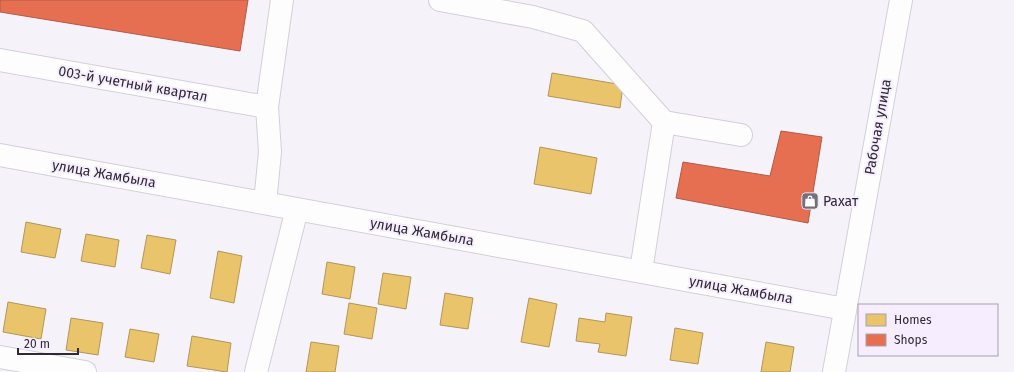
<svg xmlns="http://www.w3.org/2000/svg" width="1014" height="372" font-family="'Fira Sans',sans-serif">
<rect width="100%" height="100%" fill="#f6f2fa"/>
<!-- homes -->
<path fill="#e9c46a" stroke="#b1965a" d="M552,73L623,85L620,108L548,96Z
M540,147L597,158L591,194L534,184Z
M26,222L61,229L55,258L21,252Z
M86,234L119,240L115,267L81,261Z
M147,235L176,240L170,274L141,268Z
M218,251L242,256L234,303L210,298Z
M327,262L355,267L350,299L322,294Z
M383,273L411,277L406,309L378,304Z
M445,293L473,298L468,329L440,325Z
M529,298L557,304L549,347L521,342Z
M8,302L46,309L41,339L3,332Z
M349,303L377,308L372,339L344,334Z
M606,313L632,317L626,356L598,352L600,344L576,341L579,318L605,322Z
M71,318L103,323L98,355L66,350Z
M675,328L703,333L698,364L670,360Z
M130,329L159,334L154,362L125,357Z
M192,336L231,343L227,372L187,366Z
M311,342L339,346L335,372H306Z
M766,342L794,347L790,372H761Z"/>
<!-- shops -->
<path fill="#e76f51" stroke="#b05a48" d="M0,0H248L240,51L0,12Z
M781,131L822,137L808,223L676,198L683,162L770,176Z"/>
<g fill="none" stroke-linecap="round" stroke-linejoin="round">
<defs>
<path id="minor" d="M440,0L533,17L583,31L664,122L741,135
M0,60L267,107
M0,155L845,309
M265,203L270,152L267,107L282,0
M641,271L664,122
M0,357L85,372
M256,372L297,209
M834,372L901,0"/>
</defs>
<!-- minor casing -->
<use href="#minor" stroke="#d3cfd8" stroke-width="24"/>
<!-- minor -->
<use href="#minor" stroke="#fefdfe" stroke-width="22"/>
</g>
<!-- icons -->
<defs>
<symbol id="shop-square" viewBox="-11 -11 22 22"><rect x="-9" y="-9" width="18" height="18" rx="4" fill="#746f79" stroke="#f6eefe"/><path d="M-5-2.5h2.3a2.7 3.5 0 0 1 5.4 0H5L5.5 6h-11ZM-1.5-2.5h3a1.5 2.3 0 0 0-3 0Z" fill="#fff"/></symbol>
</defs>
<g fill-rule="evenodd">
<use href="#shop-square" x="800" y="191" width="20" height="20"/>
</g>
<g text-anchor="middle" dominant-baseline="central" stroke-width="4" stroke-linejoin="round" paint-order="stroke">
<!-- street labels -->
<g font-size="14" fill="#2e2933" stroke="#f6eefe">
<text transform="translate(133 84) rotate(10)">003-й учетный квартал</text>
<text transform="translate(878 127) rotate(-80)">Рабочая улица</text>
<text transform="translate(104 174) rotate(10)">улица Жамбыла</text>
<text transform="translate(422 232) rotate(10)">улица Жамбыла</text>
<text transform="translate(741 290) rotate(10)">улица Жамбыла</text>
</g>
<!-- poi labels -->
<g font-size="14" fill="#2e2933" stroke="#f6eefe" text-anchor="start">
<text x="823" y="201">Рахат</text>
</g>
</g>
<!-- legend -->
<rect x="858" y="304" width="140" height="52" fill="#f6eefe" stroke="#a69fad"/>
<rect x="866" y="314" width="20" height="12" fill="#e9c46a" stroke="#a69fad"/>
<text x="894" y="324" font-size="12" fill="#2e2933">Homes</text>
<rect x="866" y="334" width="20" height="12" fill="#e76f51" stroke="#a69fad"/>
<text x="894" y="344" font-size="12" fill="#2e2933">Shops</text>
<!-- scale -->
<path d="M18 348v6h60v-6" fill="none" stroke="#2e2933" stroke-width="2"/>
<text x="24" y="348" font-size="12" fill="#2e2933" stroke="#f6eefe" stroke-width="3" paint-order="stroke">20 m</text>
</svg>
